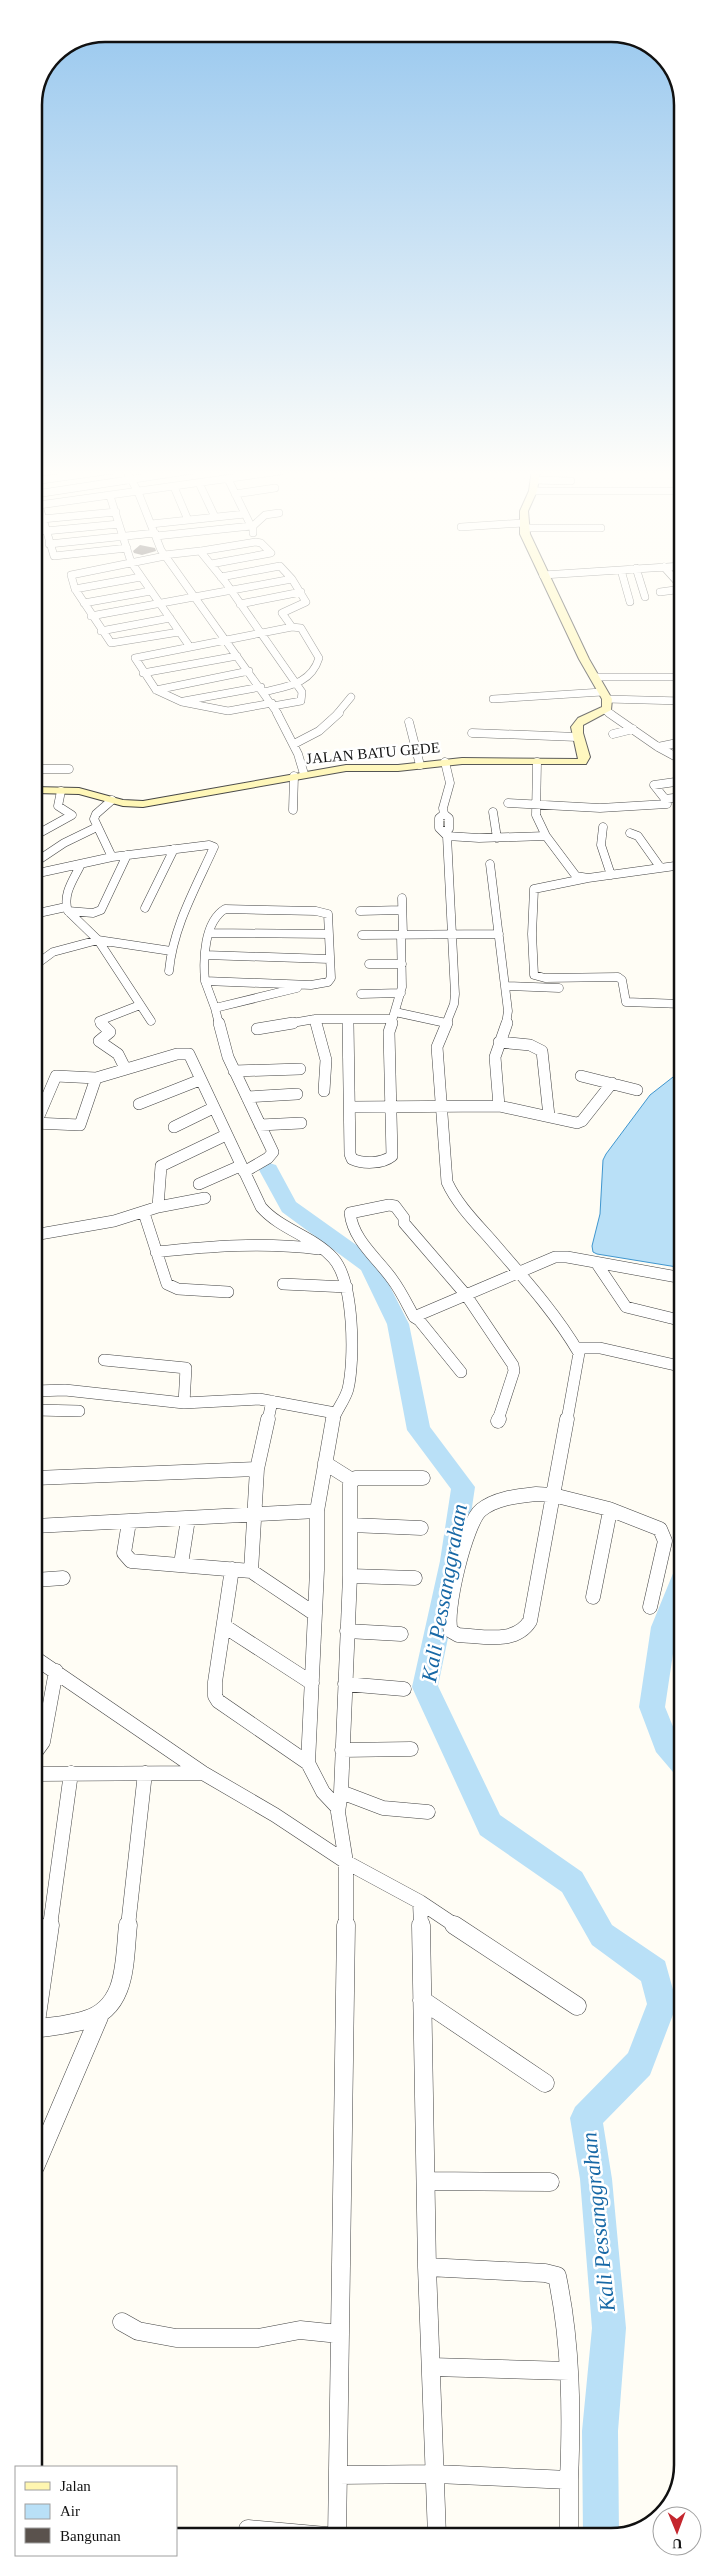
<svg xmlns="http://www.w3.org/2000/svg" width="717" height="2571" font-family="'Times New Roman',serif">
<rect width="100%" height="100%" fill="#fffdf5"/>
<!-- water -->
<path fill="#b9e0f7" stroke="#3f96cf" d="M682,1070L683,1268L597,1254L593,1252L592,1246L600,1214L603,1160L606,1154L650,1095Z"/>
<g fill="none" stroke-linecap="round" stroke-linejoin="round">
<!-- river -->
<path fill="#b9e0f7" fill-rule="evenodd" d="M269,1163L276,1165L296,1202L376,1259L409,1324L430,1427L475,1487L464,1561L438,1686L500,1815L582,1872L612,1925L665,1961L677,2004L650,2075L603,2123L612,2179L626,2328L618,2431L619,2536H583L582,2431L592,2328L580,2179L570,2118L575,2107L628,2053L647,2004L641,1981L592,1945L562,1892L480,1835L416,1696L412,1687L440,1561L451,1489L407,1430L387,1324L361,1270L282,1212L259,1170L262,1165Z
M683,1568V1614L677,1627L665,1707L676,1734L683,1742V1775L673,1772L656,1752L639,1707L651,1627L674,1571Z"/>
</g>
<!-- building -->
<path fill="#5a524d" d="M140,545L155,548L156,551L142,555L134,553L133,551Z"/>
<g fill="none" stroke-linecap="round" stroke-linejoin="round">
<defs>
<path id="street-far4" d="M126,470L138,492L161,550L278,714
M534,480L571,481
M34,481L113,470
M199,483L215,517
M174,487L188,520
M533,491H682
M36,494L193,470
M235,494L275,488
M110,496L131,562L190,647
M37,499L54,556L127,548
M39,505L281,471
M42,519L116,512
M151,524L245,514
M461,527L523,523
M524,528H601
M45,531L119,524
M253,533V526L265,515L279,513
M156,536L251,526L228,479
M49,544L155,533
M201,551L256,542L261,543L271,553L211,564
M164,555L200,551L226,583L302,692L301,701L273,706
M165,556L71,575L75,589L111,643L179,632
M664,567L682,587
M636,568L645,597
M621,570L630,602
M543,575L682,566
M292,579L306,602L282,613L292,627
M75,589L141,577
M660,592L682,589
M84,603L151,591
M240,604L301,592
M91,616L292,579L280,566L221,577
M679,625L682,624
M101,631L170,618
M143,673L237,656
M596,677H682
M156,690L249,671
M264,692C288,686 311,684 319,658L301,628L292,627L135,658L156,690L182,702L228,711L272,703
M493,699L602,692
M607,699L682,701
M184,701L261,687
M605,710L611,714
M337,714L351,697"/>
<path id="street-far3" d="M277,713L298,754L304,774
M609,713L658,747L682,760
M409,722L420,765
M472,733L577,737
M613,734L633,729
M294,744L319,731L339,713
M658,747L682,742
M537,762L536,815L546,836L576,876L588,878L682,865
M34,769H69
M682,781L654,785L665,799L682,797
M508,803L600,808L667,804
M293,810L294,776
M493,812L497,838
M444,814L439,818V828L447,836L455,994L454,1004L446,1024
M603,827L601,845L611,875
M444,831L449,829V818L444,814L443,808L450,783L445,762
M630,833L638,836L660,867
M34,836L72,815L58,806L61,791
M447,836L479,838L546,836
M112,857L209,845L214,847C196,887 173,927 169,971
M34,863L64,843L97,827
M81,864C74,879 62,894 68,911L93,913L101,910L127,855
M490,864L508,1011L506,1024
M34,874L112,857L94,819L96,814L112,800
M588,878L534,889L532,934L534,975L545,978L618,977L622,980L626,1002L682,1004
M402,898L403,935
M145,908L174,849
M225,909L316,911L328,914L331,978L328,982L311,985L205,981C203,959 204,922 225,909Z
M68,911L98,940L151,1021
M360,911L402,910
M34,914L66,907
M210,933L329,934
M362,935L499,934
M205,955L329,959
M369,964H402
M34,966L53,952L98,940L171,951
M205,981L215,1008
M506,986L559,988
M361,994L401,993
M395,1012L446,1023
M315,1019L316,1024
M348,1019V1024
M102,1024L99,1021L140,1005
M219,1024L215,1008L297,988
M286,1024L315,1019H392
M391,1024L402,987L401,935"/>
<path id="street-far2" d="M101,1023L110,1032L99,1041L118,1054L125,1068
M219,1023L228,1057L273,1152L268,1158L244,1172
M316,1023L326,1060L324,1091
M348,1023L350,1154L352,1159C363,1164 382,1164 392,1156L389,1032L392,1023
M447,1023L437,1047L447,1182C457,1204 475,1222 491,1240C522,1276 555,1312 579,1353L567,1420
M257,1029L293,1023
M499,1042L530,1045L542,1051L549,1116
M234,1071L300,1069
M581,1076L637,1090
M247,1097L297,1094
M139,1104L200,1080
M499,1106L495,1057L507,1023
M351,1107L499,1106L577,1123L582,1121L612,1083
M34,1123L80,1125L96,1078L177,1054H189L261,1207C281,1230 313,1236 333,1258C354,1281 355,1359 348,1389C345,1400 337,1409 333,1420
M36,1123L56,1076L96,1078
M260,1125L301,1123
M174,1127L213,1108
M199,1184L240,1166
M158,1207L205,1198
M144,1213L167,1284L178,1289L228,1292
M34,1235L114,1221L158,1207L161,1166L226,1135
M156,1252C211,1246 264,1242 319,1249
M597,1264L626,1307L683,1321
M283,1284L347,1287
M414,1317L555,1257H567L683,1278
M577,1348H600L675,1365
M104,1360L186,1368L184,1403
M461,1372L419,1320L414,1317C407,1304 401,1291 392,1279C377,1258 353,1240 350,1213L389,1205L395,1206L404,1218V1223L466,1295L513,1365L514,1371L498,1420
M35,1391L65,1390L184,1403L259,1399L335,1413
M35,1410L79,1411
M268,1420L272,1401"/>
<path id="street-far1" d="M268,1419L257,1469L251,1571L315,1614
M333,1419L317,1511V1570L308,1763L323,1792L338,1808
M498,1421L499,1419
M325,1463L352,1480
M35,1478L257,1469
M536,1494L553,1495L530,1621C515,1645 482,1636 458,1635L451,1631C444,1613 466,1522 481,1510C496,1498 518,1496 536,1494Z
M553,1495L609,1509L660,1529L665,1541L650,1607
M553,1495L567,1419
M129,1522L124,1553L131,1561L251,1571
M351,1525L421,1528
M35,1526L317,1511
M181,1564L188,1519
M232,1569L215,1682V1696L218,1701L308,1763
M350,1576L415,1578
M35,1580L63,1578
M593,1597L610,1511
M224,1626L312,1683
M347,1631L401,1634
M35,1658L203,1773L275,1815L346,1862L420,1902L456,1926
M345,1684L404,1689
M342,1750L411,1749
M35,1753L43,1742L56,1671
M35,1774L203,1773
M341,1792L383,1808L428,1812
M420,1902L421,1926
M50,1926L71,1773
M128,1926L145,1773
M346,1926V1862L338,1812L341,1792L350,1576V1484L355,1478H423"/>
<path id="street" d="M421,1925L427,2267L437,2536
M454,1925L577,2006
M422,2000L545,2083
M35,2029C52,2026 69,2025 85,2020C128,2008 124,1960 128,1925
M35,2029L50,1925
M35,2167L99,2017
M427,2181L550,2182
M122,2322L138,2331L176,2338H258L300,2330L339,2334
M432,2367L569,2371
M338,2475L436,2474L569,2480C572,2411 571,2343 557,2276L545,2273L427,2267
M569,2480V2536
M248,2529L337,2537L346,1925"/>
<path id="secondary" d="M532,470H540L537,491L528,511L530,534L589,659L612,699L611,710L583,725V733L590,757L586,764H462L398,771H346L143,807L123,806L79,794L34,793V787L79,788L123,800L143,801L346,765H398L462,758L578,759L571,727L578,718L602,707V699L579,659L520,534V511L529,491Z"/>
</defs>
<!-- street-far4 casing -->
<use href="#street-far4" stroke="#444" stroke-width="8"/>
<!-- street-far3 casing -->
<use href="#street-far3" stroke="#444" stroke-width="9"/>
<!-- street-far2 casing -->
<use href="#street-far2" stroke="#444" stroke-width="12"/>
<!-- street-far1 casing -->
<use href="#street-far1" stroke="#444" stroke-width="15"/>
<!-- street casing -->
<use href="#street" stroke="#444" stroke-width="19"/>
<!-- secondary casing -->
<use href="#secondary" stroke="#333" stroke-width="2"/>
<!-- street-far4 -->
<use href="#street-far4" stroke="#fff" stroke-width="7"/>
<!-- street-far3 -->
<use href="#street-far3" stroke="#fff" stroke-width="8"/>
<!-- street-far2 -->
<use href="#street-far2" stroke="#fff" stroke-width="11"/>
<!-- street-far1 -->
<use href="#street-far1" stroke="#fff" stroke-width="14"/>
<!-- street -->
<use href="#street" stroke="#fff" stroke-width="18"/>
<!-- secondary -->
<use href="#secondary" fill="#fff6b0" fill-rule="evenodd"/>
</g>
<!-- sky -->
<linearGradient id="sky" x2="0" y2="1"><stop stop-color="#95c6ee"/><stop offset="0.57" stop-color="#fffefa"/><stop offset="1" stop-color="#fffefa" stop-opacity="0"/></linearGradient>
<rect width="717" height="830" fill="url(#sky)"/>
<g text-anchor="middle" dominant-baseline="central" stroke-width="5" stroke-linejoin="round" paint-order="stroke">
<!-- far-street labels -->
<g font-size="15" fill="#111" stroke="#fff">
<text transform="translate(373 753) rotate(-5)">JALAN BATU GEDE</text>
</g>
<!-- near-water labels -->
<g font-size="22" font-style="italic" fill="#1768a6" stroke="#fff">
<text transform="translate(444 1593) rotate(-80)">Kali Pessanggrahan</text>
<text transform="translate(598 2222) rotate(-96)">Kali Pessanggrahan</text>
</g>
</g>
<!-- crop -->
<path d="M0 0H717V2571H0ZM105 42H611A63 63 0 0 1 674 105V2465A63 63 0 0 1 611 2528H105A63 63 0 0 1 42 2465V105A63 63 0 0 1 105 42Z" fill="#fff" fill-rule="evenodd"/>
<path fill="none" stroke="#111" stroke-width="2.5" d="M105 42H611A63 63 0 0 1 674 105V2465A63 63 0 0 1 611 2528H105A63 63 0 0 1 42 2465V105A63 63 0 0 1 105 42Z"/>
<!-- legend -->
<rect x="15" y="2466" width="162" height="90" fill="#ffffff" stroke="#a0a0a0"/>
<rect x="25" y="2482" width="25" height="8" fill="#fff6b0" stroke="#a0a0a0"/>
<text x="60" y="2491" font-size="15" fill="#111111">Jalan</text>
<rect x="25" y="2504" width="25" height="15" fill="#b9e0f7" stroke="#a0a0a0"/>
<text x="60" y="2516" font-size="15" fill="#111111">Air</text>
<rect x="25" y="2528" width="25" height="15" fill="#5a524d" stroke="#a0a0a0"/>
<text x="60" y="2541" font-size="15" fill="#111111">Bangunan</text>
<!-- north arrow -->
<g transform="translate(677 2531) rotate(179)"><circle r="24" fill="#ffffff" stroke="#a0a0a0"/>
<path d="M0-4L9 19L0 12L-9 19Z" fill="#c4262e"/>
<text y="-8" font-size="14" font-weight="bold" text-anchor="middle" fill="#111111">U</text>
</g>
</svg>
